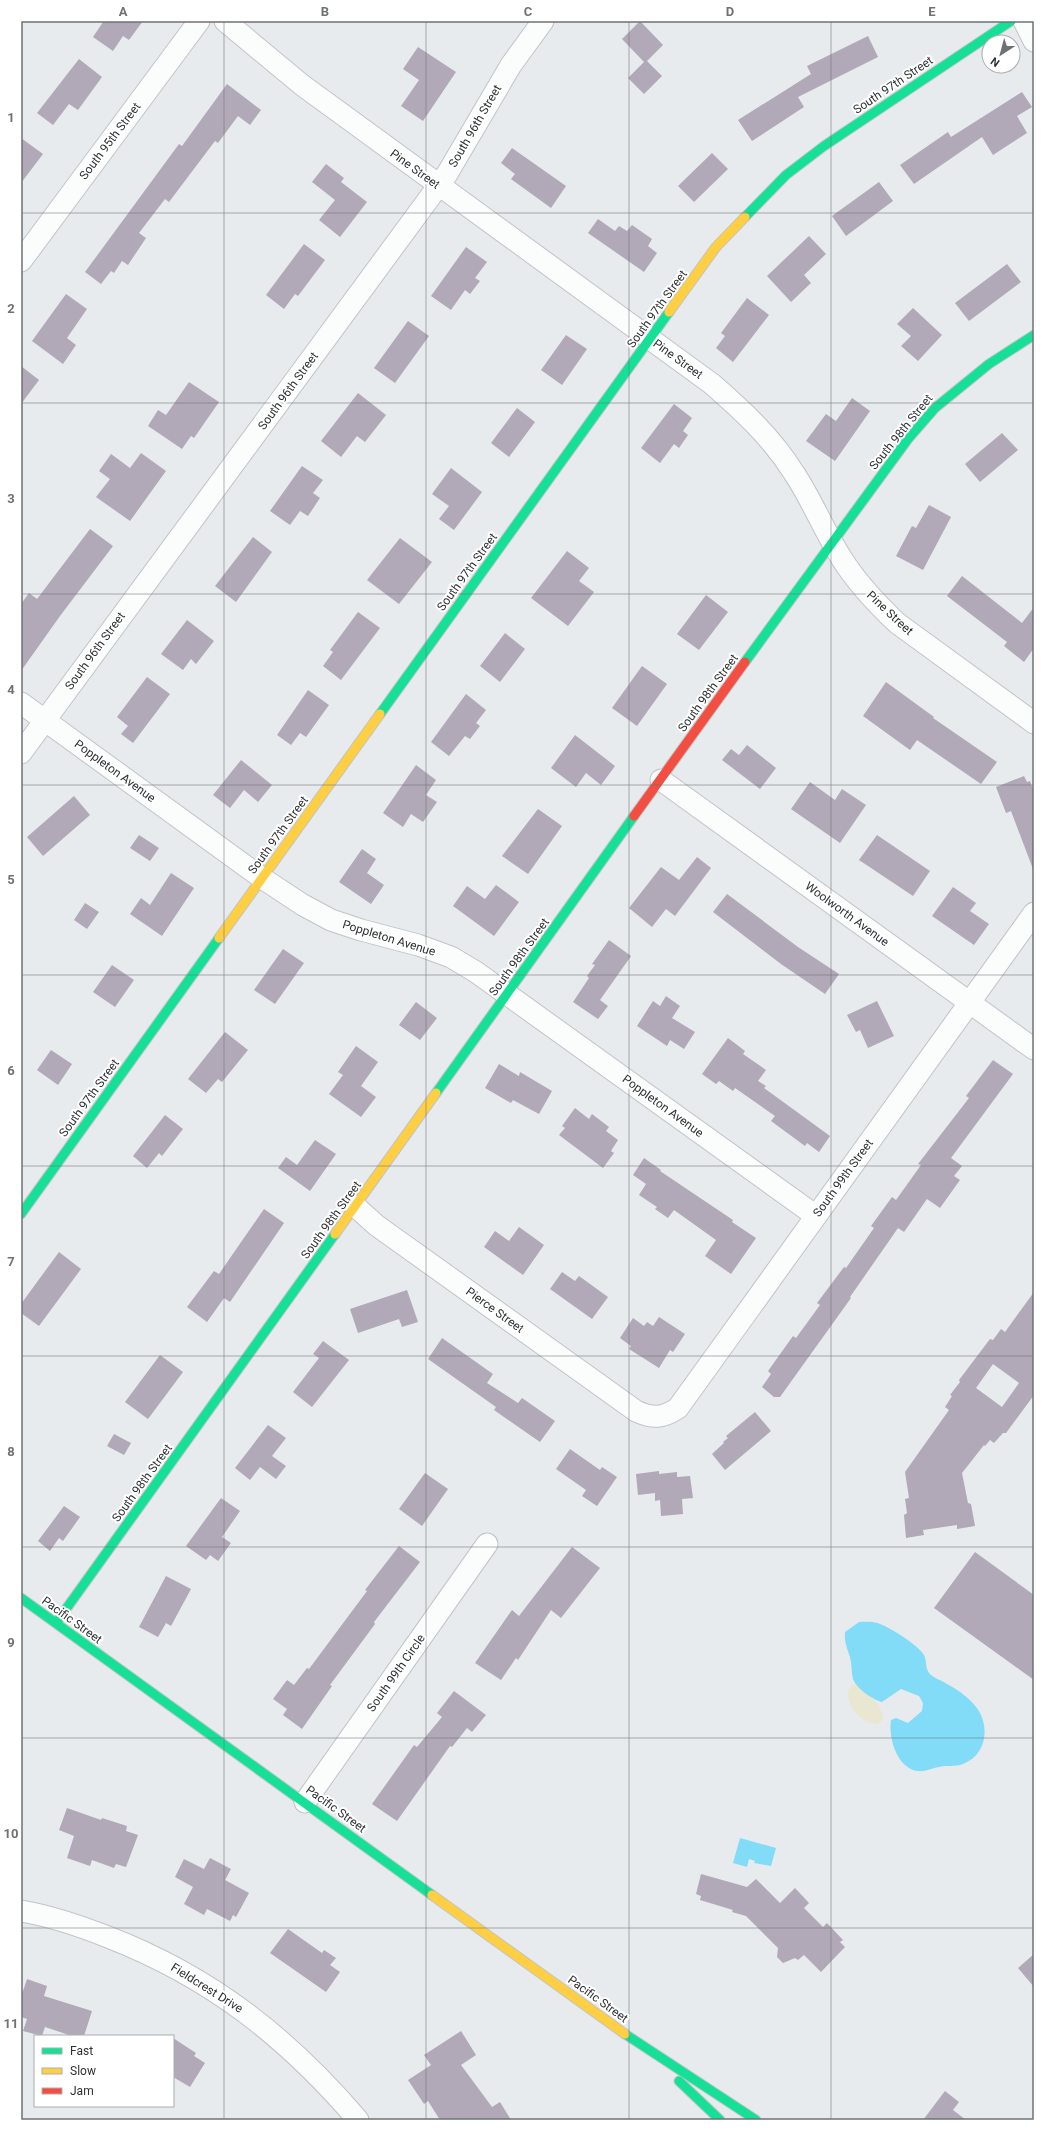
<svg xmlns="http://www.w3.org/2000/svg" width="1055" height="2141" font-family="Roboto,sans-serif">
<rect width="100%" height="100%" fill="#e7ebee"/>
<!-- sand -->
<path fill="#e9e6d2" d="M856,1684C869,1695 881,1702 883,1719L878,1724C861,1724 842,1703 850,1686Z"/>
<!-- water -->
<path fill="#82dcf8" d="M859,1622C865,1622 873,1621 880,1624C891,1628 918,1645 924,1655C927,1661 925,1667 929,1673C933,1678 941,1680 947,1684C959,1690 972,1700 979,1711C990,1730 985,1756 963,1764C955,1767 946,1765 939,1767C932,1768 925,1772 918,1771C897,1769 888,1737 891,1720L896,1718L908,1723L922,1711L923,1703L919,1696L901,1689L882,1702C873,1700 856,1688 853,1679C851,1672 852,1664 850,1657C847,1648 844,1641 845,1632Z
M740,1838L776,1848L771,1866L754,1863L755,1861L749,1859L747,1867L733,1863Z"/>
<!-- building -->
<path fill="#b1a8b8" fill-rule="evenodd" d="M101,21H143L129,40L123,36L113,51L93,37L103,22Z
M640,21L663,45L647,61L662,76L644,94L628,78L644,62L622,39Z
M868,36L878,57L798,97L804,107L752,141L738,120L811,74L807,66Z
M418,47L456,72L423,121L401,106L419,80L403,69Z
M79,59L102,77L78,110L69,104L53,125L37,113Z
M227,84L261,110L250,125L238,116L218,143L215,141L169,202L165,199L139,233L146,238L128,265L122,261L114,273L111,271L101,284L85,272L179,144L182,146Z
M1022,92L1032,107L1017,116L1027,133L993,155L982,137L914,184L900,165L948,132L951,137Z
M21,138L43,154L21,183Z
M512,148L566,186L551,208L511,179L515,174L501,163Z
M712,153L728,169L694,202L678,186Z
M326,164L344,178L341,182L367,202L340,237L319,220L335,200L312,182Z
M879,182L893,201L846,236L832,216Z
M598,219L615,231L619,226L627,231L632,225L652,239L648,246L657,253L644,272L588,233Z
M809,236L826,254L804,275L811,283L791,302L767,276Z
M304,244L325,260L298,296L295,294L284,309L266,295Z
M466,247L487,262L475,278L480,281L470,294L465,290L451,310L431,296Z
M1007,264L1021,282L969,321L955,303Z
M66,294L87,309L67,338L76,345L63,364L32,341Z
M747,298L769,315L733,362L716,348L725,336L721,333Z
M913,308L942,335L918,361L901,346L911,336L897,324Z
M408,321L429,336L395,383L374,368Z
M566,335L587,349L562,385L541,370Z
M21,366L39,380L21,404Z
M189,382L219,402L194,438L191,436L182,449L148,426L158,410L166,415Z
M358,393L386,415L365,442L357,436L341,457L321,441Z
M852,398L870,411L835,461L806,441L826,414L836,421Z
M674,404L692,418L683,431L688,435L679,448L674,444L660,463L641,448Z
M517,408L535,422L509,457L491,443Z
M1002,433L1018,450L980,482L965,464Z
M141,453L166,471L130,521L96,497L110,479L99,471L111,454L130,468Z
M302,466L323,480L313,493L320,498L308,516L300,511L290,525L270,511Z
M451,468L482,492L454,530L439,519L449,506L432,494Z
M929,505L951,517L923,570L896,556L912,526L916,528Z
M90,529L113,546L60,616L21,671V604L29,593L37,599Z
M253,537L272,552L236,602L215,586Z
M400,538L432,562L399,604L367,580Z
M567,551L589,568L579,581L594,592L568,626L531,598Z
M962,576L1022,623L1034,607V648L1024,662L1004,646L1007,642L947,596Z
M706,595L728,612L699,650L677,634Z
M358,612L380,628L341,680L323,666L333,652L330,650Z
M187,620L214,641L196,664L191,659L183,670L161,654Z
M505,633L525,649L500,682L480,666Z
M642,666L667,684L637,726L612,708Z
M147,677L170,694L133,743L121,734L128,726L117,717Z
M886,682L934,717L933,718L997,762L981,784L917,740L910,750L863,716Z
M308,690L329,705L306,737L300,733L291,745L277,735Z
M466,694L486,710L476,723L480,726L470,739L465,736L449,756L431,742Z
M575,735L615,766L601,785L586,773L576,787L551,768Z
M747,745L776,768L760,789L722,760L731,749L739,755Z
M241,760L272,785L258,802L244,790L230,808L213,795Z
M416,765L436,780L426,795L437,802L423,822L411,814L403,827L383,813Z
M1024,776L1027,782L1030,781L1034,792L1033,869L1011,811L1006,813L996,787Z
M810,782L835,800L842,789L866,805L840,843L791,809Z
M74,796L90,815L43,856L27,837Z
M538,809L562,826L528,874L502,856Z
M139,835L159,848L150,861L130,848Z
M877,835L930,871L913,896L859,860Z
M362,849L376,859L367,873L384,885L371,904L339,882Z
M697,857L711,868L675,916L666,909L652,927L629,908L661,867L679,880Z
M171,873L194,888L162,936L130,914L141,898L150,905Z
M496,885L519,902L494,936L453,906L467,886L485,899Z
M953,887L976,903L970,911L989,924L974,945L932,916Z
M727,894L798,947L839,974L825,994L781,964L713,912Z
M85,903L99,912L87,929L74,920Z
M609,940L631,956L600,1000L608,1006L598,1019L573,1002L589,978L587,976L595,965L592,964Z
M283,949L304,963L275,1004L254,990Z
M112,965L134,980L115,1007L93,992Z
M666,996L680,1006L672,1018L695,1032L684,1049L670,1040L667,1046L637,1026L653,1001L660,1006Z
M877,1001L894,1036L868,1048L860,1030L856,1032L847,1015Z
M416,1002L437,1018L420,1040L399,1025Z
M225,1032L248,1050L222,1082L218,1079L206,1093L188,1079Z
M728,1038L745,1051L743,1054L766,1070L758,1081L766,1086L764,1088L830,1136L819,1152L807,1143L805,1146L771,1121L775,1116L735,1088L733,1091L719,1081L716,1084L702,1074Z
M356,1046L378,1062L361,1086L376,1097L361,1117L329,1094L343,1075L338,1072Z
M51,1050L72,1064L58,1085L37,1070Z
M993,1060L1013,1074L951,1158L962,1166L954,1176L960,1180L940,1208L927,1199L904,1232L898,1228L850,1297L851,1298L780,1397H774L762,1387L771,1374L768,1371L793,1336L796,1338L820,1305L817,1303L844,1267L846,1268L874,1228L871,1226L892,1197L896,1200L921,1165L918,1164L969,1098L966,1096Z
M499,1064L519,1076L520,1072L552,1091L539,1114L513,1100L511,1103L485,1088Z
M575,1108L589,1119L592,1114L609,1127L606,1131L618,1140L611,1151L614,1153L603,1168L559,1135L565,1128L562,1126Z
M165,1115L183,1129L162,1156L159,1153L147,1168L133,1156Z
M315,1140L336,1154L310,1191L278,1168L286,1157L297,1165Z
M644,1158L661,1170L660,1171L733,1220L732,1222L756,1238L731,1274L705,1256L716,1240L674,1210L668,1218L655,1209L657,1207L639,1195L646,1184L633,1175Z
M264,1209L284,1223L230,1302L224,1298L207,1322L187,1307L214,1271L219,1274Z
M519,1227L544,1245L523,1275L484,1247L495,1231L509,1241Z
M59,1252L81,1269L39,1326L21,1313V1304Z
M562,1272L575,1281L579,1276L608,1297L592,1319L550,1289Z
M407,1290L418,1322L402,1327L399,1319L358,1333L350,1309Z
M1034,1292V1395L1006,1433H1003L994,1443L990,1440L985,1446L984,1445L962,1473L968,1503L971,1504L975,1526L957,1529V1525L923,1530L924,1535L906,1538L904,1515L907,1513L905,1499L909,1498L905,1472L949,1410L945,1407L952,1396L950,1395L960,1382L959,1380L990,1339L993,1340L1001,1329L1005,1332ZM993,1364L1019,1383L1002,1407L976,1388Z
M659,1317L685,1334L673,1352L670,1350L659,1368L629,1349L631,1346L620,1338L633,1318L644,1326L647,1322L653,1326Z
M442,1338L493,1374L487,1383L518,1403L522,1398L555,1421L540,1442L494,1410L496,1407L428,1359Z
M323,1341L349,1360L312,1407L293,1392L319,1358L313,1354Z
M160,1355L183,1372L148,1419L125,1402Z
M755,1412L771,1431L725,1470L712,1454L724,1443L723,1442L728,1438L726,1436Z
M268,1425L286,1438L272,1456L286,1466L276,1479L260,1467L250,1480L235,1468Z
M114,1434L131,1443L124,1455L107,1446Z
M570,1449L600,1470L602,1467L617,1477L597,1506L582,1496L586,1490L556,1469Z
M659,1471V1474L677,1472V1477L690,1476L693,1498L682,1499L683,1514L661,1516L660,1500L655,1501V1493L638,1495L636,1474Z
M425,1473L448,1489L422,1526L399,1509Z
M221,1498L240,1511L222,1537L231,1543L218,1561L210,1555L206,1560L186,1546Z
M64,1506L80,1517L63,1541L59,1538L50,1551L38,1541Z
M399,1546L420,1562L374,1622L375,1624L330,1685L332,1686L302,1729L283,1715L287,1709L273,1699L287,1680L294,1685L307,1668L309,1669L367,1591L365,1590Z
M572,1547L600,1568L561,1618L551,1610L518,1660L516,1658L501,1680L475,1663L512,1610L519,1616Z
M975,1552L1034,1595V1680L934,1608Z
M166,1576L191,1589L171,1626L166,1623L158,1637L139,1627Z
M454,1691L486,1715L472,1732L467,1728L452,1747L450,1746L397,1821L372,1804L414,1745L417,1747L442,1717L437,1713Z
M67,1808L101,1820L102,1818L127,1826L126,1831L138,1835L126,1867L116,1864L114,1868L92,1860L90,1866L67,1858L74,1836L59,1830Z
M210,1858L231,1869L225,1880L249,1893L236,1917L233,1915L230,1921L207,1909L204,1915L184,1904L193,1887L175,1877L184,1859L204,1869Z
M701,1874L747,1887L756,1879L780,1903L795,1888L809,1903L804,1908L823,1927L827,1923L843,1940L840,1942L845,1947L821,1972L804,1955L798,1960L795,1958L783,1963L777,1957L778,1948L746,1916L732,1912L733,1910L700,1900L701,1896L696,1894Z
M288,1929L322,1953L324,1950L336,1958L330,1965L340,1972L326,1992L270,1953Z
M1034,1954V1987L1018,1968Z
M27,1979L47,1986L44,1996L92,2011L84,2036H72L45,2027L42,2036L23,2031L27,2019L21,2017V1997Z
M461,2031L476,2055L461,2065L492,2107L500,2102L511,2120H440L428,2101L424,2104L408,2080L431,2065L424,2055Z
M173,2038L196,2053L194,2056L205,2063L190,2087L173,2077Z
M945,2091L959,2102L953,2110L966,2120H923Z"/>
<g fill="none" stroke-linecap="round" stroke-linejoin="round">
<defs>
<path id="street" d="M225,21L302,85L712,384C743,411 772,438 794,473C812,500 824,531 842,559C857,583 877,604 897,623L1034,723
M1024,21L1034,41
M21,261L199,21
M21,703L262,878L303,905L331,920L361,930L418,945L451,957L476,972L816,1216
M21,753L447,174L511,65L543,21
M661,780L1034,1049
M355,1206L376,1225L636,1411C653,1419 663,1418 678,1408L1034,913
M305,1802L487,1544
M21,1911C51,1916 80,1926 108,1937C211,1977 287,2037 358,2120"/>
<path id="fast" d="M745,217L786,175L824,146L1011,21
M745,662L908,439L935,408L989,364L1034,335
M380,714L669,312
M436,1093L634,816
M21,1214L219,938
M21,1598L432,1895
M56,1623L335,1234
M625,2034L756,2120
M679,2081L720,2120"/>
<path id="slow" d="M669,312L716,247L745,217
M219,938L380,714
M335,1234L436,1093
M432,1895L625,2034"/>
<path id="jam" d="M634,816L745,662"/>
</defs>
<!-- street casing -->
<use href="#street" stroke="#c1c4c7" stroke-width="23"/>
<!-- fast casing -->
<use href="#fast" stroke="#c1c4c7" stroke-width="11"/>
<!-- slow casing -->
<use href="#slow" stroke="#c1c4c7" stroke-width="11"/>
<!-- jam casing -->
<use href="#jam" stroke="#c1c4c7" stroke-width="11"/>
<!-- street -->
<use href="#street" stroke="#fbfcfc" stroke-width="21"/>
<!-- fast -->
<use href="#fast" stroke="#16e098" stroke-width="9"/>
<!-- slow -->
<use href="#slow" stroke="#ffcf43" stroke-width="9"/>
<!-- jam -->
<use href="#jam" stroke="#f24e42" stroke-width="9"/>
</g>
<!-- grid -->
<path fill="none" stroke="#6f7274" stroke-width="1" stroke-opacity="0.55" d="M224,21V2120M426,21V2120M629,21V2120M831,21V2120M21,213H1034M21,403H1034M21,594H1034M21,785H1034M21,975H1034M21,1166H1034M21,1356H1034M21,1547H1034M21,1738H1034M21,1928H1034"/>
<g text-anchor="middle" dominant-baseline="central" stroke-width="4" stroke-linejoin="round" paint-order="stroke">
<!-- street labels -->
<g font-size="12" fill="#2e3133" stroke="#fff">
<text transform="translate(893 85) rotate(-34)">South 97th Street</text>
<text transform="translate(475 126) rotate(-60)">South 96th Street</text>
<text transform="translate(110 141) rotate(-53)">South 95th Street</text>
<text transform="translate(415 169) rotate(36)">Pine Street</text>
<text transform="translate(657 309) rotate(-54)">South 97th Street</text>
<text transform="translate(678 359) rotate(36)">Pine Street</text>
<text transform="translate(288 391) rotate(-54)">South 96th Street</text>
<text transform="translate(901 432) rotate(-51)">South 98th Street</text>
<text transform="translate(467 572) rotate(-54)">South 97th Street</text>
<text transform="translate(890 613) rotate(43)">Pine Street</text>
<text transform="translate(95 651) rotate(-54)">South 96th Street</text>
<text transform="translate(708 693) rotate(-54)">South 98th Street</text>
<text transform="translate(115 771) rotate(36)">Poppleton Avenue</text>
<text transform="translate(278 835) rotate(-54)">South 97th Street</text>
<text transform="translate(847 914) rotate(36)">Woolworth Avenue</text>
<text transform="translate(389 938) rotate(17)">Poppleton Avenue</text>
<text transform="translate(519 957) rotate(-54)">South 98th Street</text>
<text transform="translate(89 1098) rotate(-54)">South 97th Street</text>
<text transform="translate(663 1106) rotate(36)">Poppleton Avenue</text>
<text transform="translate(843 1178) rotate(-54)">South 99th Street</text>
<text transform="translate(331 1220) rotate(-54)">South 98th Street</text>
<text transform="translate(495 1310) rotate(36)">Pierce Street</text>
<text transform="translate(142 1483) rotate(-54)">South 98th Street</text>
<text transform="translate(72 1620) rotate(36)">Pacific Street</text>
<text transform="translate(396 1673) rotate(-55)">South 99th Circle</text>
<text transform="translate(336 1809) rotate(36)">Pacific Street</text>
<text transform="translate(207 1988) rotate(32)">Fieldcrest Drive</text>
<text transform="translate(598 1999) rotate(36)">Pacific Street</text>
</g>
</g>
<!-- border -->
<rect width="1055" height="2141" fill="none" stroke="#ffffff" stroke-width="44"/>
<!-- legend -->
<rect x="34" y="2035" width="140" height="72" fill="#ffffff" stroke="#abadad"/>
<rect x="42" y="2048" width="20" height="6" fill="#16e098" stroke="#abadad"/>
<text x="70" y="2055" font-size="12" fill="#2e3133">Fast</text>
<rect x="42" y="2068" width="20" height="6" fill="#ffcf43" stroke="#abadad"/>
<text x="70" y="2075" font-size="12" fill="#2e3133">Slow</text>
<rect x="42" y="2088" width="20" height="6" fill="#f24e42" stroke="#abadad"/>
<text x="70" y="2095" font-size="12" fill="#2e3133">Jam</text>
<!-- north arrow -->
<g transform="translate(1001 54) rotate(216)"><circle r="19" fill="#ffffff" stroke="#abadad"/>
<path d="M0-3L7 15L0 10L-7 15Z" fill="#6f7274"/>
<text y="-6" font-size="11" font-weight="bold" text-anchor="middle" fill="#2e3133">N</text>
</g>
<rect x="22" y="22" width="1011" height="2097" fill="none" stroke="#6f7274" stroke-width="1.5"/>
<g font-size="13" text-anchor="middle" font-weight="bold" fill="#6f7274">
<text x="123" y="16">A</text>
<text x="325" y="16">B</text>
<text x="528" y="16">C</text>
<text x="730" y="16">D</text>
<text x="932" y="16">E</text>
<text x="11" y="122">1</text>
<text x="11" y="313">2</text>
<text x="11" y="503">3</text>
<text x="11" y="694">4</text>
<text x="11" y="884">5</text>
<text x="11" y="1075">6</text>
<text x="11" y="1266">7</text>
<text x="11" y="1456">8</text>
<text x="11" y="1647">9</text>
<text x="11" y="1838">10</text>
<text x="11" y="2028">11</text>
</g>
</svg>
